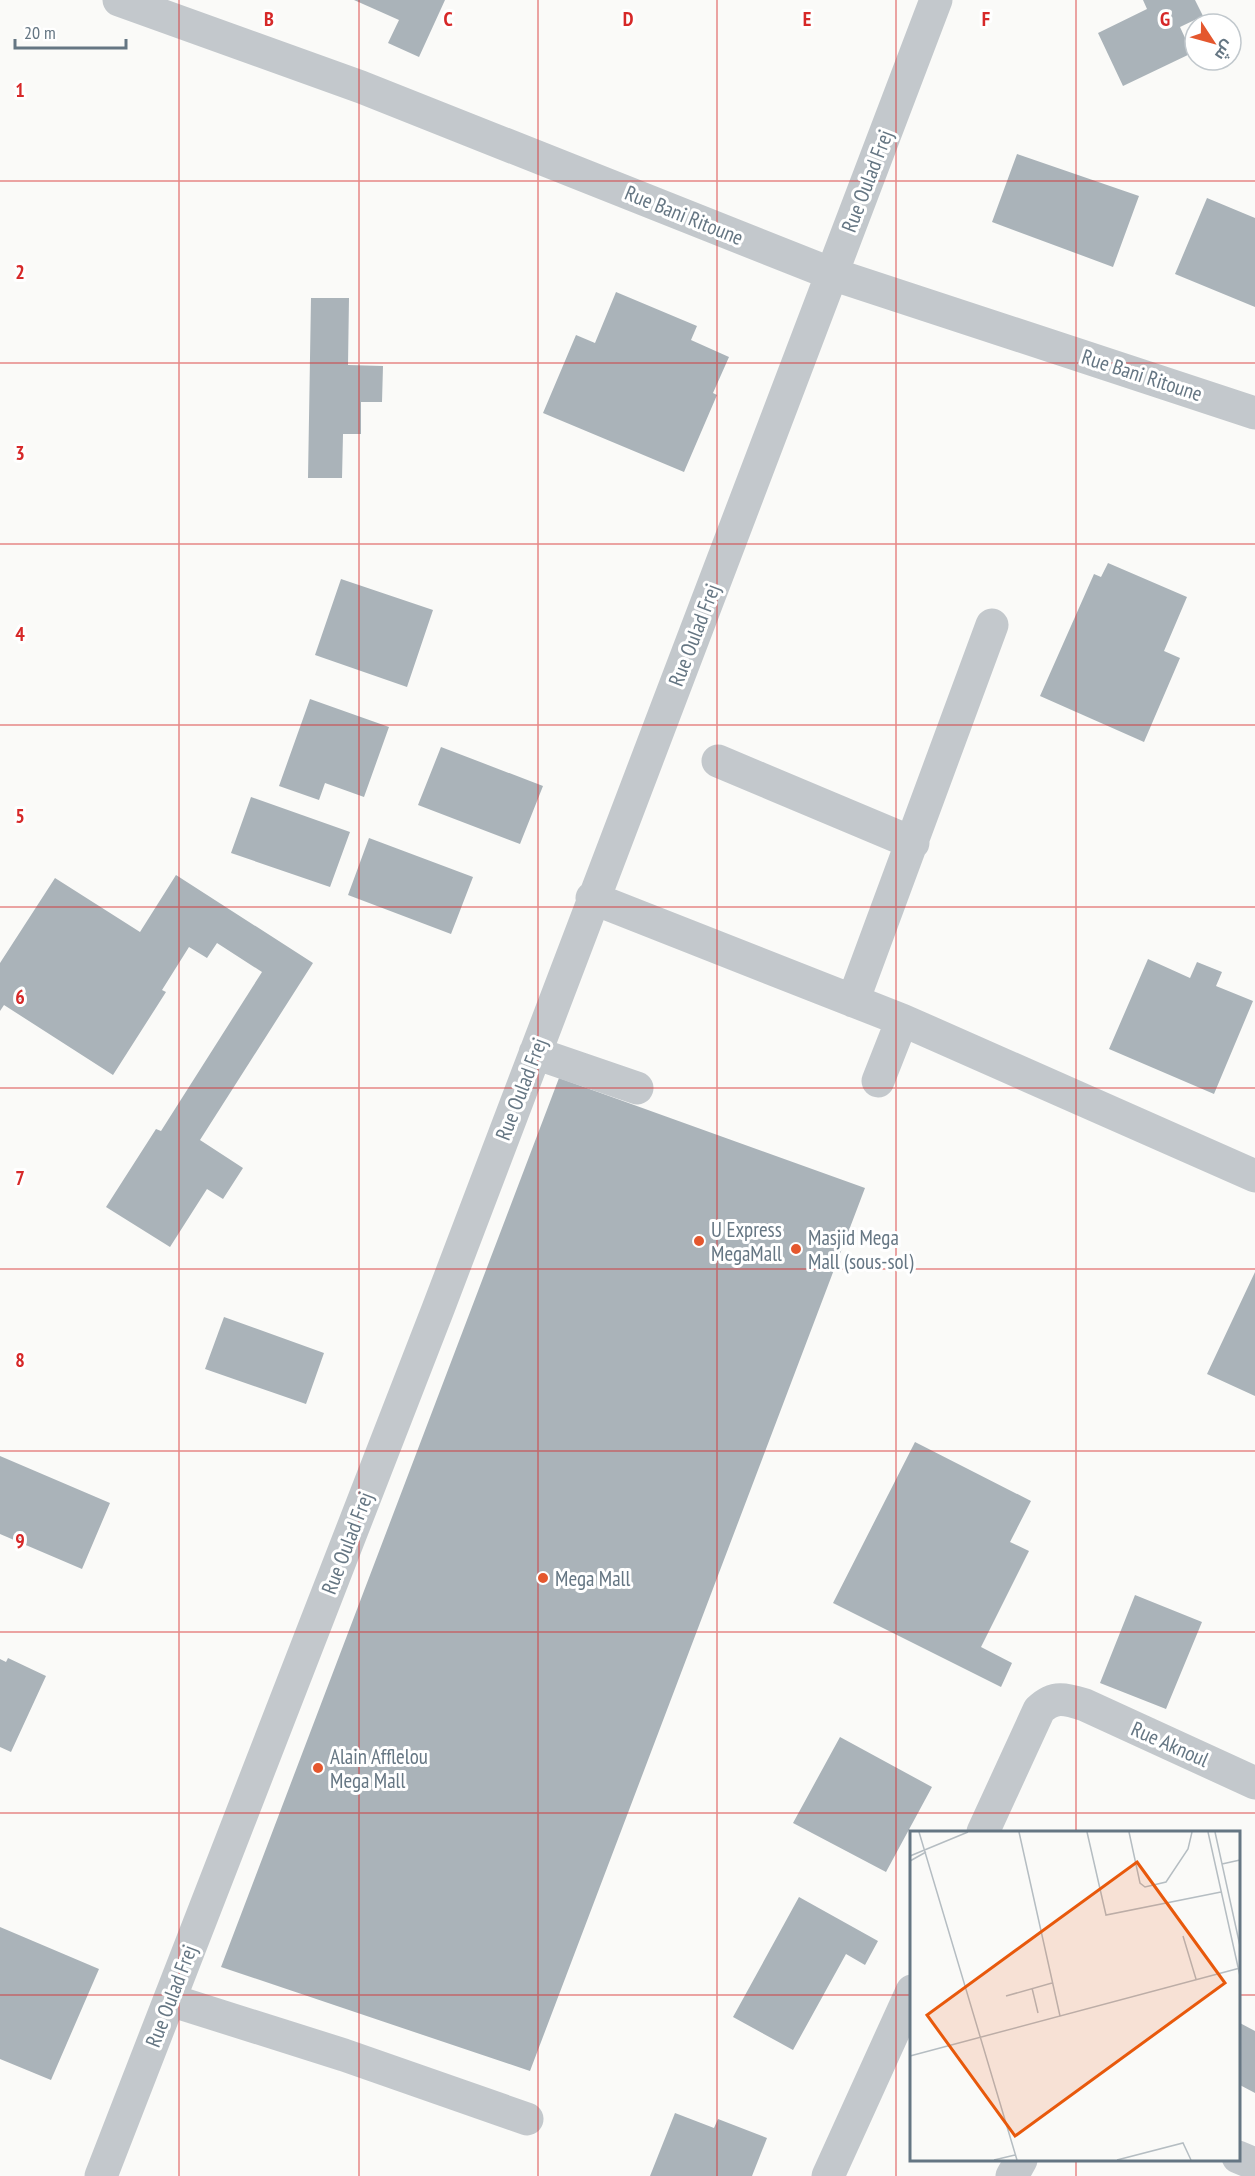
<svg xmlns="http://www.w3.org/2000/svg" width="1255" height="2176" font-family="'PT Sans Narrow',Cairo,sans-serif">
<rect width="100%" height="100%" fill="#fafaf8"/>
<!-- building -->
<path fill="#aab3b9" d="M354,0H445L419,57L388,43L399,20Z
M1143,0H1195L1203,16L1180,27L1192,53L1123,86L1098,33L1147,9Z
M1017,154L1139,196L1113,267L992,222Z
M1207,198L1255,218V307L1175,274Z
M616,292L697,326L691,340L729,357L713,393L717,395L684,472L543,413L576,335L595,343Z
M311,298H349L348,365L383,366L382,402H361V434H343L342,478H308Z
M1108,563L1187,597L1164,651L1180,658L1144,742L1040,696L1094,574L1101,577Z
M341,579L433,610L407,687L315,655Z
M310,699L389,727L364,797L325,783L319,800L279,786Z
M441,747L543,786L520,844L418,805Z
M251,797L350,832L330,887L231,853Z
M369,838L473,877L451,934L348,895Z
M176,875L313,963L200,1140L243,1168L223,1199L207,1189L170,1247L106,1207L156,1129L161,1131L262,972L217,943L207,958L189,947L162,990L166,992L113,1075L4,1005L0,1011V963L55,878L140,932Z
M1148,959L1190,978L1197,962L1222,972L1216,986L1253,1001L1214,1094L1109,1049Z
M559,1078L865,1188L530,2071L221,1967Z
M1255,1272V1396L1207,1374Z
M224,1317L324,1353L306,1404L205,1369Z
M915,1442L1031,1501L1010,1542L1029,1551L981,1647L1012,1663L1001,1687L833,1603Z
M0,1456L110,1503L82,1569L0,1534Z
M1135,1595L1202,1622L1166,1709L1100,1683Z
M8,1658L46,1676L11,1752L0,1747V1659L6,1662Z
M840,1737L932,1787L886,1872L793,1823Z
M799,1897L878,1941L865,1965L846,1954L793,2050L733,2017Z
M0,1927L99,1969L51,2080L0,2059Z
M1238,2022L1255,2031V2093L1238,2084Z
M675,2113L714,2128L718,2119L767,2138L752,2176H650Z"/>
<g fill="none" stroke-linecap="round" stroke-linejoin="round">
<!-- minor -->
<path stroke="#c3c8cc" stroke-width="33" d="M119,0L361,87L832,274L1255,413
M718,761L913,843
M592,898L902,1020L1255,1176
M853,1001L992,625
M535,1053L637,1088
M878,1081L902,1020
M983,1832L1039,1710C1054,1695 1066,1699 1085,1705L1255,1783
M170,2000L344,2055L527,2119
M1238,2157L1255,2164
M101,2176L438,1309L936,0
M828,2176L912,1991
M1012,2176L1021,2160"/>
</g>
<!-- grid -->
<path fill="none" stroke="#d62828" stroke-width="1.5" stroke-opacity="0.55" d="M179,0V2176M359,0V2176M538,0V2176M717,0V2176M896,0V2176M1076,0V1832M0,181H1255M0,363H1255M0,544H1255M0,725H1255M0,907H1255M0,1088H1255M0,1269H1255M0,1451H1255M0,1632H1255M0,1813H1255M0,1995H912M1238,1995H1255M1076,2160V2176"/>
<!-- markers -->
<g fill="#e4572e" stroke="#fff" stroke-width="2">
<circle cx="699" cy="1241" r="6"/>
<circle cx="796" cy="1249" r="6"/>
<circle cx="543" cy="1578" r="6"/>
<circle cx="318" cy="1768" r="6"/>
</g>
<g text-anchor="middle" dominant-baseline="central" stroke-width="6" stroke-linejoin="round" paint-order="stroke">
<!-- street labels -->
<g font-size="21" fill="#657683" stroke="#fff">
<text transform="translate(867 181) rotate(-69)">Rue Oulad Frej</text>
<text transform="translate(684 215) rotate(22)">Rue Bani Ritoune</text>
<text transform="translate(1142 375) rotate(18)">Rue Bani Ritoune</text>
<text transform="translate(694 635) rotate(-69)">Rue Oulad Frej</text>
<text transform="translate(521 1089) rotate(-69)">Rue Oulad Frej</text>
<text transform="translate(347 1543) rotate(-69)">Rue Oulad Frej</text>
<text transform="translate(1170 1744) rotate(24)">Rue Aknoul</text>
<text transform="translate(171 1996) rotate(-69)">Rue Oulad Frej</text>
</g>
<!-- poi labels -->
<g font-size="21" fill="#657683" stroke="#fff" text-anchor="start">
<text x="711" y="1229">U Express<tspan x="711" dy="24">MegaMall</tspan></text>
<text x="808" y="1237">Masjid Mega<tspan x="808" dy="24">Mall (sous-sol)</tspan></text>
<text x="555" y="1578">Mega Mall</text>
<text x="330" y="1756">Alain Afflelou<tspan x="330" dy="24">Mega Mall</tspan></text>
</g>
</g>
<!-- overview -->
<g transform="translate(910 1831)">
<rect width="330" height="330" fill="#fafaf8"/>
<path fill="none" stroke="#b5bdc2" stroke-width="1.5" d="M9,1L107,329M109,1L150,185M177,1L196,84L311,61M219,1L230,52L235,56L256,51L278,18L282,1M298,1L330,145M305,1L330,115M0,25L58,1M0,30L16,21M312,33L330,29M273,105L286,148M122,157L128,182M96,165L142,152M0,225L330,137M84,329L105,324M207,329L273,312L281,329"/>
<path fill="#e8590c" fill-opacity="0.15" stroke="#e8590c" stroke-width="3" d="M227,31L315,152L105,305L17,184Z"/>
<rect width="330" height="330" fill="none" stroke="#657683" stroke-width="3"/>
</g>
<g font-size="20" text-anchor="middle" font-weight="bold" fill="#d62828" stroke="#fff" stroke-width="6" stroke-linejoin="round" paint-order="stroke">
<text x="269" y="26">B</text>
<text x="448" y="26">C</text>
<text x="628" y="26">D</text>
<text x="807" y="26">E</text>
<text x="986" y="26">F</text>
<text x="1165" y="26">G</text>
<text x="20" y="97">1</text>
<text x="20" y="279">2</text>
<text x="20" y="460">3</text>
<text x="20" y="641">4</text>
<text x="20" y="823">5</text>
<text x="20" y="1004">6</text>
<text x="20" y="1185">7</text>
<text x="20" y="1367">8</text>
<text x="20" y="1548">9</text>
</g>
<!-- north arrow -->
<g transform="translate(1213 42) rotate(126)"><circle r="28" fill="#ffffff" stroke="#c1c8cd" stroke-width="1.5"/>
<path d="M0-4.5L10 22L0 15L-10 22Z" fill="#e4572e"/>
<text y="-9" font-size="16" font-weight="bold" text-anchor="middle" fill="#657683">ش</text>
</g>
<!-- scale -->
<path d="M15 39v9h111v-9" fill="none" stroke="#657683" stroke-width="3"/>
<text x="24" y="39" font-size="18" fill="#657683" stroke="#ffffff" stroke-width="4.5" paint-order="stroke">20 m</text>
</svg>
